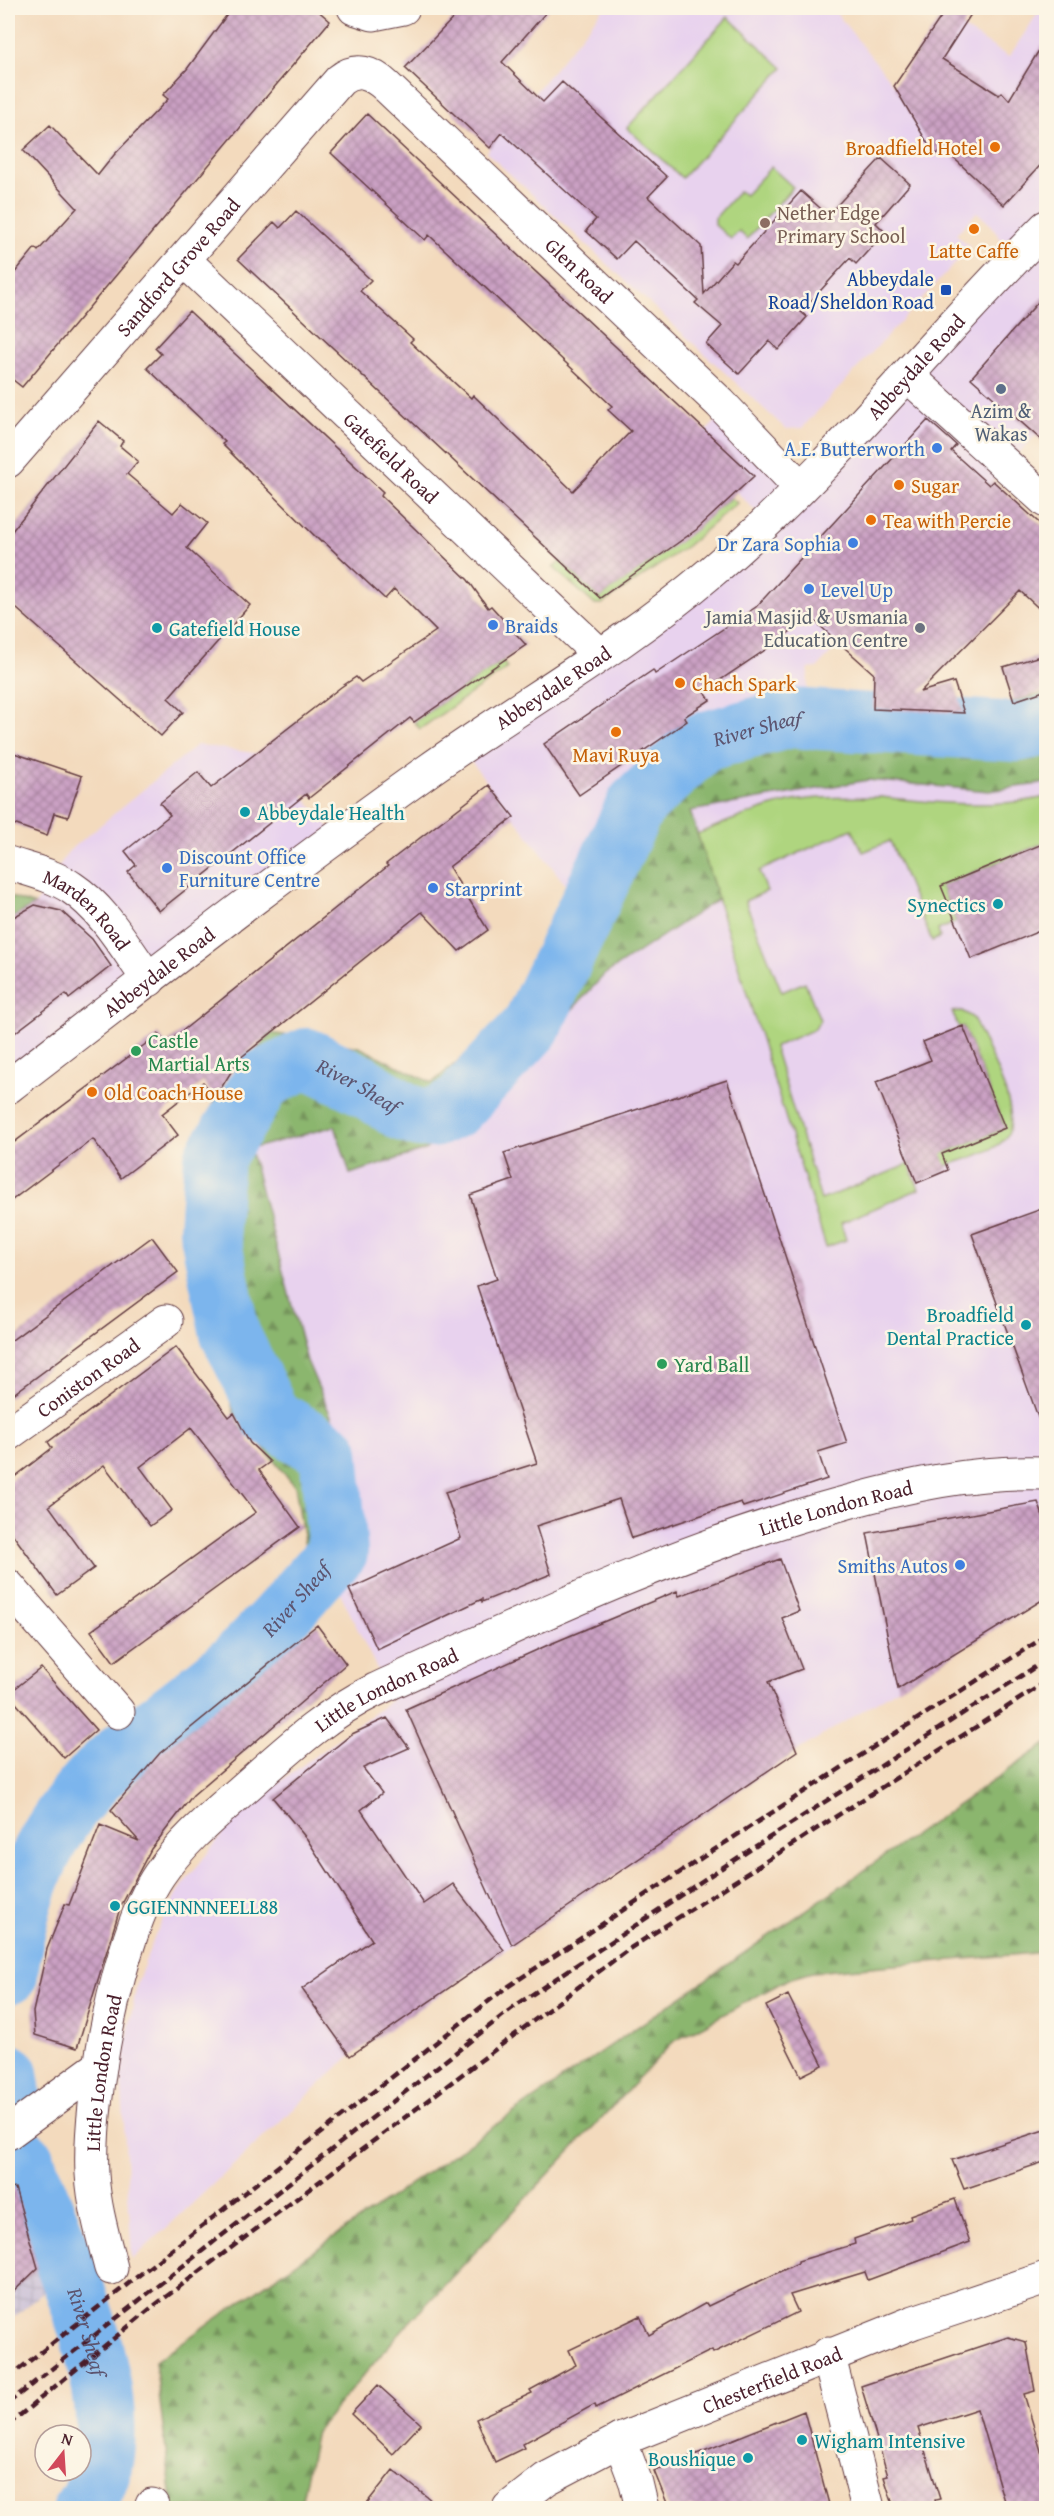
<svg xmlns="http://www.w3.org/2000/svg" width="1054" height="2516" font-family="'Gentium Book Plus',serif">
<defs>
<pattern id="industrial-grid" width="8" height="8" patternUnits="userSpaceOnUse" patternTransform="scale(1.5)"><rect width="8" height="8" fill="#c9bfd7"/><path d="M0 4h8M4 0v8" fill="none" stroke="#aea4b9"/></pattern>
<pattern id="forest-firs" width="22" height="20" patternUnits="userSpaceOnUse" patternTransform="scale(1.5)"><rect width="22" height="20" fill="#8bb66e"/><path d="M5 1l3.5 6h-7zM16 11l3.5 6h-7z" fill="#74935b"/></pattern>
<pattern id="water-ripples" width="26" height="14" patternUnits="userSpaceOnUse" patternTransform="scale(1.5)"><rect width="26" height="14" fill="#7cb5ed"/><path d="M2 4q2-2 4 0t4 0M15 11q2-2 4 0t4 0" fill="none" stroke="#6893c0"/></pattern>
<pattern id="building-cross-hatch" width="8" height="8" patternUnits="userSpaceOnUse" patternTransform="scale(1.5)"><rect width="8" height="8" fill="#cba1c4"/><path d="M0 0l8 8M0 8l8-8" fill="none" stroke="#a7839f"/></pattern>
</defs>
<rect width="100%" height="100%" fill="#fcf5e5"/>
<filter id="ink" filterUnits="userSpaceOnUse"><feTurbulence type="fractalNoise" baseFrequency=".0167" numOctaves="2"/><feDisplacementMap in="SourceGraphic" scale="12" xChannelSelector="R" yChannelSelector="G"/><feConvolveMatrix kernelMatrix="1 2 1 2 8 2 1 2 1" color-interpolation-filters="sRGB"/></filter>
<filter id="wash" filterUnits="userSpaceOnUse"><feTurbulence type="fractalNoise" baseFrequency=".008" numOctaves="4" result="noise"/><feDisplacementMap in="SourceGraphic" scale="24" xChannelSelector="R" yChannelSelector="G"/><feGaussianBlur stdDeviation="1.35" result="paint"/><feColorMatrix in="noise" values="0 0 0 0 0 0 0 0 0 0 0 0 0 0 0 0 0 1.4 0 .05"/><feComposite in="paint" operator="in"/></filter>
<g filter="url(#wash)">
<rect width="100%" height="100%" fill="#f3dabd"/>
<!-- built -->
<path fill="#e8d2ee" d="M604,8H832L894,85L910,112L962,27L1009,57L1041,8H1046V424L817,668L808,669L806,706L775,707L620,788L575,897L460,747L766,521L691,447L718,419L800,487L1014,258L991,225L977,212L956,234L970,247L802,428L786,429L486,152Z
M197,745L268,755L336,835L8,1087V920L35,905L68,852Z
M868,780L989,791L1046,780V1597L797,1751L350,2056L132,2260L121,2071L137,1984L155,1935L178,1891L241,1810L392,1700L335,1582L349,1568L355,1558L357,1547L344,1446L307,1361L250,1149L335,1126L350,1174L425,1150L452,1137L471,1124L509,1078L604,975L718,899L689,811L752,790Z"/>
<!-- industrial -->
<path fill="url(#industrial-grid)" d="M8,2164L17,2170L56,2282L8,2322Z"/>
<!-- grass -->
<path fill="#afd57f" stroke="#7c7a55" stroke-width="1.5" d="M728,17L783,68L682,178L627,128Z
M771,167L793,187L747,239L739,231L731,239L715,225V218L739,191L745,195Z
M731,498L737,503L687,546L602,604H594L553,567L560,561L600,598L681,540Z
M503,661L507,668L420,729L414,722Z
M881,797C936,803 992,809 1046,797V842L941,886L956,922L938,930L940,937L932,941L890,841L863,852L852,829L759,871L767,891L745,901L782,992L805,982L820,1020L815,1029L774,1047L821,1200L909,1164L919,1189L841,1223L846,1240L826,1247L697,834C727,822 757,809 789,802C819,796 850,798 881,797Z
M962,1011L973,1018C984,1044 1026,1115 1005,1139C992,1153 964,1159 946,1166L941,1154L1005,1128L963,1026L959,1028L952,1012Z"/>
<!-- forest -->
<path fill="url(#forest-firs)" stroke="#6a6a4c" stroke-width="1.5" d="M1046,693V783L989,791L868,780L690,811L718,899L604,975L556,1027L425,1150L350,1174L335,1126L250,1149L307,1361L344,1446L355,1558L306,1609L275,1591L305,1547L295,1486L234,1413L196,1285V1153L215,1098L271,1033L359,1047L432,1083L508,1019L575,897L620,788L694,736L754,710L775,707L964,713Z
M8,896L35,905L8,920Z
M1046,1744V1952L812,1972L788,1979L673,2042L403,2329L316,2431L300,2508H173L155,2361Z"/>
<!-- water -->
<path fill="url(#water-ripples)" stroke="#636a8c" stroke-width="1.5" d="M116,2375C124,2412 131,2475 107,2508H52C90,2490 81,2440 76,2407Z"/>
<g fill="none" stroke-linecap="round" stroke-linejoin="round">
<!-- river -->
<g stroke="#7cb5ed" stroke-width="60">
<path id="s1" d="M8,1975C19,1883 50,1814 121,1753C159,1721 202,1693 239,1659C274,1626 305,1587 338,1552L329,1452L271,1417L230,1334L209,1229L214,1158L264,1079L307,1058L360,1084L404,1112L420,1118H433L455,1108L531,1027L636,805L703,742L790,718L1018,732L1046,726"/>
<path d="M8,2073L12,2100"/>
<path id="s2" d="M24,2159C56,2244 119,2372 103,2462C101,2477 92,2492 87,2505L83,2508"/>
</g>
</g>
<g id="blocks">
<!-- building -->
<path fill="url(#building-cross-hatch)" d="M232,8H315L330,21L22,387L8,376V281L35,248L38,251L77,208L23,150L50,125L98,175L114,155L168,99L163,95L187,69Z
M463,8H550L502,62L543,102L562,82L667,177L648,197L701,246L704,294L733,261L736,263L801,191L828,215L881,158L910,184L876,223L885,232L856,264L850,258L801,312L807,317L778,350L769,341L739,374L706,344L722,326L695,303L698,300L634,241L617,259L586,231L596,219L502,133L490,148L405,68Z
M947,8H975L942,59L999,95L1002,92L1009,100L1047,37V158L1004,205L943,148L935,156L894,86Z
M367,114L754,476L696,530L600,598L238,259L274,222L280,228L296,211L371,280L360,291L413,339L410,342L471,398L473,395L573,491L631,431L608,410L612,406L429,235L425,240L331,153Z
M1047,292V445L971,378Z
M189,311L383,492L381,496L468,580L488,608L491,606L526,645L414,722L410,718L309,798L306,794L159,911L128,872L136,865L125,851L170,815L160,803L198,772L211,788L341,687L356,677L361,682L436,631L394,589L385,599L323,541L321,542L222,444L225,442L147,368L161,354L155,348Z
M928,420L956,445L951,451L989,485L993,481L1047,530V616L1020,591L920,692L954,682L964,713L873,709L874,674L809,616L780,640L704,691L710,700L684,717L687,721L579,795L544,744L653,670L655,674L756,607Z
M99,421L123,441L120,446L138,461L127,474L173,513L182,503L207,523L187,548L250,605L168,698L183,712L161,736L8,601V536Z
M1047,654V690L1014,701L1003,667Z
M14,753L82,776L68,817L54,813L47,836L8,822V771Z
M489,785L514,817L449,867L488,930L459,951L422,912L239,1059L215,1098L203,1082L162,1114L178,1135L121,1178L93,1139L8,1203V1147L159,1034L166,1044L388,866L386,864Z
M1047,842V928L971,959L941,886Z
M35,905L61,911L92,939L111,966L69,999L66,994L8,1038V920Z
M963,1026L1005,1128L942,1154L948,1170L917,1183L876,1082L931,1060L923,1042Z
M727,1080L847,1443L818,1452L827,1479L743,1507L741,1502L632,1538L619,1499L536,1526L551,1574L482,1602V1599L377,1649L349,1589L461,1538L445,1492L537,1463L477,1286L497,1279L470,1195L513,1180L504,1153Z
M1047,1207V1431H1043L972,1234Z
M152,1237L178,1272L8,1398V1343Z
M176,1347L229,1417L234,1413L250,1443L270,1462L259,1470L300,1527L114,1662L91,1631L256,1512L191,1428L140,1467L172,1510L150,1526L104,1465L49,1506L94,1568L57,1595L8,1528V1482L52,1448L48,1442Z
M1038,1502L1047,1527V1597L898,1689L867,1533Z
M780,1559L799,1611L782,1618L802,1669L768,1682L797,1751L512,1945L406,1709L548,1645L677,1591L679,1596Z
M317,1625L346,1664L193,1795L151,1849L120,1908L77,2048L35,2035L33,2012L47,1949L65,1904L69,1905L100,1825L139,1841L111,1810L160,1753Z
M41,1668L96,1730L64,1758L8,1694Z
M387,1718L409,1748L363,1768L382,1793L361,1810L424,1904L453,1884L504,1950L350,2056L302,1989L372,1940L307,1839L273,1798L352,1734Z
M788,1995L823,2065L801,2076L766,2006Z
M1047,2129V2161L964,2189L952,2160Z
M15,2188L38,2268L8,2297V2189Z
M955,2199L970,2242L868,2280L865,2272L790,2295L798,2312L713,2353L712,2350L596,2408L595,2404L522,2444L524,2448L495,2462L476,2419L532,2393L530,2390L576,2365L569,2350L640,2316L649,2335L706,2303L708,2306L798,2263V2261L855,2244L854,2239L911,2219L910,2215Z
M1008,2337L1026,2342L1035,2391L1024,2394L1047,2471V2508H1006L977,2409L918,2428L940,2499L935,2500L937,2508H894L884,2477L888,2476L861,2386Z
M378,2385L421,2424L393,2454L351,2414Z
M804,2411L830,2508H669L654,2471Z
M393,2470L441,2508H363Z"/>
</g>
</g>
<g filter="url(#ink)">
<use href="#blocks" fill-opacity="0" stroke="#633b41" stroke-width="1.5"/>
<g fill="none" stroke-linecap="round" stroke-linejoin="round">
<defs>
<g id="minor">
<path d="M354,8L373,14L403,8"/>
<path id="s3" d="M185,261L599,654"/>
<path d="M908,376L1046,501"/>
<path id="s4" d="M8,461L340,80C356,67 372,73 386,86L720,403L800,487"/>
<path id="s5" d="M8,863C29,870 53,875 72,888C105,910 126,949 149,980"/>
<path id="s6" d="M8,1434L166,1321"/>
<path d="M8,1586L118,1712"/>
<path d="M8,2133L100,2066"/>
<path id="s7" d="M111,2268C103,2237 94,2206 92,2174C88,2101 118,1935 159,1875C185,1836 224,1807 258,1776C295,1743 330,1712 375,1690C526,1621 676,1549 837,1505C905,1486 975,1470 1046,1473"/>
<path d="M828,2354L868,2508"/>
<path d="M620,2440L636,2483L642,2508"/>
<path d="M151,2508L152,2505"/>
</g>
<g id="primary">
<path id="s8" d="M8,1087C146,981 284,873 426,772C520,705 622,648 710,573C833,469 932,340 1046,227"/>
</g>
<g id="trunk">
<path id="s9" d="M509,2508L546,2479L620,2440L914,2322L1046,2278"/>
</g>
</defs>
<!-- minor casing -->
<use href="#minor" stroke="#633b41" stroke-width="35"/>
<!-- primary casing -->
<use href="#primary" stroke="#633b41" stroke-width="35"/>
<!-- trunk casing -->
<use href="#trunk" stroke="#633b41" stroke-width="35"/>
<!-- minor -->
<use href="#minor" stroke="#fff" stroke-width="33"/>
<!-- primary -->
<use href="#primary" stroke="#fff" stroke-width="33"/>
<!-- trunk -->
<use href="#trunk" stroke="#fff" stroke-width="33"/>
<!-- rail -->
<path stroke="#4a1f2b" stroke-width="4.5" stroke-dasharray="9 4.5" stroke-linecap="butt" d="M8,2378L503,1990L703,1857L1046,1636
M8,2403L515,2006L714,1873L1046,1660
M8,2425L151,2308L629,1949L1046,1682"/>
</g>
</g>
<!-- markers -->
<g fill="#e8710a" stroke="#fcf5e5" stroke-width="2">
<circle cx="995" cy="147" r="6"/>
<circle cx="974" cy="229" r="6"/>
<circle cx="899" cy="485" r="6"/>
<circle cx="871" cy="520" r="6"/>
<circle cx="680" cy="683" r="6"/>
<circle cx="616" cy="732" r="6"/>
<circle cx="92" cy="1092" r="6"/>
</g>
<circle fill="#8d6e63" stroke="#fcf5e5" stroke-width="2" cx="765" cy="223" r="6"/>
<rect fill="#1a4fb4" stroke="#fcf5e5" stroke-width="2" x="940" y="284" width="12" height="12" rx="3"/>
<circle fill="#5c6f8a" stroke="#fcf5e5" stroke-width="2" cx="1001" cy="389" r="6"/>
<g fill="#3f7fe0" stroke="#fcf5e5" stroke-width="2">
<circle cx="937" cy="448" r="6"/>
<circle cx="853" cy="543" r="6"/>
<circle cx="809" cy="589" r="6"/>
<circle cx="493" cy="625" r="6"/>
<circle cx="167" cy="868" r="6"/>
<circle cx="433" cy="888" r="6"/>
<circle cx="960" cy="1565" r="6"/>
</g>
<g fill="#0f9aa8" stroke="#fcf5e5" stroke-width="2">
<circle cx="157" cy="628" r="6"/>
<circle cx="245" cy="812" r="6"/>
<circle cx="998" cy="904" r="6"/>
<circle cx="1026" cy="1325" r="6"/>
<circle cx="115" cy="1906" r="6"/>
<circle cx="802" cy="2440" r="6"/>
<circle cx="748" cy="2458" r="6"/>
</g>
<circle fill="#6b7280" stroke="#fcf5e5" stroke-width="2" cx="920" cy="628" r="6"/>
<g fill="#2e9e5b" stroke="#fcf5e5" stroke-width="2">
<circle cx="136" cy="1051" r="6"/>
<circle cx="662" cy="1364" r="6"/>
</g>
<g text-anchor="middle" dominant-baseline="central" stroke-width="5" stroke-linejoin="round" paint-order="stroke">
<!-- food labels -->
<g font-size="20" fill="#c56008" stroke="#fcf5e5" text-anchor="start">
<text x="983" y="147" text-anchor="end">Broadfield Hotel</text>
<text x="974" y="250" text-anchor="middle">Latte Caffe</text>
<text x="911" y="485">Sugar</text>
<text x="883" y="520">Tea with Percie</text>
<text x="692" y="683">Chach Spark</text>
<text x="616" y="754" text-anchor="middle">Mavi Ruya</text>
<text x="104" y="1092">Old Coach House</text>
</g>
<!-- education labels -->
<g font-size="20" fill="#785e54" stroke="#fcf5e5" text-anchor="start">
<text x="777" y="212">Nether Edge<tspan x="777" dy="23">Primary School</tspan></text>
</g>
<!-- street labels -->
<g font-size="20" fill="#4a1f2b" stroke="#fcf5e5">
<text stroke="none"><textPath href="#s4" startOffset="258">Sandford Grove Road</textPath></text>
<text stroke="none"><textPath href="#s4" startOffset="824">Glen Road</textPath></text>
<text stroke="none"><textPath href="#s8" startOffset="1162">Abbeydale Road</textPath></text>
<text stroke="none"><textPath href="#s3" startOffset="285">Gatefield Road</textPath></text>
<text stroke="none"><textPath href="#s8" startOffset="676">Abbeydale Road</textPath></text>
<text stroke="none"><textPath href="#s5" startOffset="94">Marden Road</textPath></text>
<text stroke="none"><textPath href="#s8" startOffset="190">Abbeydale Road</textPath></text>
<text stroke="none"><textPath href="#s6" startOffset="98">Coniston Road</textPath></text>
<text stroke="none"><textPath href="#s7" startOffset="1188">Little London Road</textPath></text>
<text stroke="none"><textPath href="#s7" startOffset="702">Little London Road</textPath></text>
<text stroke="none"><textPath href="#s7" startOffset="198">Little London Road</textPath></text>
<text stroke="none"><textPath href="#s9" startOffset="294">Chesterfield Road</textPath></text>
</g>
<!-- transit labels -->
<g font-size="20" fill="#164399" stroke="#fcf5e5" text-anchor="end">
<text x="934" y="278">Abbeydale<tspan x="934" dy="23">Road/Sheldon Road</tspan></text>
</g>
<!-- service labels -->
<g font-size="20" fill="#4e5e75" stroke="#fcf5e5">
<text x="1001" y="410">Azim &amp;<tspan x="1001" dy="23">Wakas</tspan></text>
</g>
<!-- shop labels -->
<g font-size="20" fill="#366cbe" stroke="#fcf5e5" text-anchor="start">
<text x="925" y="448" text-anchor="end">A.E. Butterworth</text>
<text x="841" y="543" text-anchor="end">Dr Zara Sophia</text>
<text x="821" y="589">Level Up</text>
<text x="505" y="625">Braids</text>
<text x="179" y="856">Discount Office<tspan x="179" dy="23">Furniture Centre</tspan></text>
<text x="445" y="888">Starprint</text>
<text x="948" y="1565" text-anchor="end">Smiths Autos</text>
</g>
<!-- worship labels -->
<g font-size="20" fill="#5b616d" stroke="#fcf5e5" text-anchor="end">
<text x="908" y="616">Jamia Masjid &amp; Usmania<tspan x="908" dy="23">Education Centre</tspan></text>
</g>
<!-- culture labels -->
<g font-size="20" fill="#0d838f" stroke="#fcf5e5" text-anchor="start">
<text x="169" y="628">Gatefield House</text>
<text x="257" y="812">Abbeydale Health</text>
<text x="986" y="904" text-anchor="end">Synectics</text>
<text x="1014" y="1314" text-anchor="end">Broadfield<tspan x="1014" dy="23">Dental Practice</tspan></text>
<text x="127" y="1906">GGIENNNNEELL88</text>
<text x="814" y="2440">Wigham Intensive</text>
<text x="736" y="2458" text-anchor="end">Boushique</text>
</g>
<!-- leisure labels -->
<g font-size="20" fill="#27864d" stroke="#fcf5e5" text-anchor="start">
<text x="148" y="1040">Castle<tspan x="148" dy="23">Martial Arts</tspan></text>
<text x="674" y="1364">Yard Ball</text>
</g>
<!-- water labels -->
<g font-size="21" font-style="italic" fill="#5c546f" stroke="#fcf5e5">
<text stroke="none"><textPath href="#s1" startOffset="1803">River Sheaf</textPath></text>
<text stroke="none"><textPath href="#s1" startOffset="1191">River Sheaf</textPath></text>
<text stroke="none"><textPath href="#s1" startOffset="489">River Sheaf</textPath></text>
<text stroke="none"><textPath href="#s2" startOffset="184">River Sheaf</textPath></text>
</g>
</g>
<!-- margin -->
<rect width="1054" height="2516" fill="none" stroke="#fcf5e5" stroke-width="30"/>
<!-- north arrow -->
<g transform="translate(63 2453) rotate(17)"><circle r="28" fill="#fcf5e5" stroke="#b59f9b" stroke-width="1.5"/>
<path d="M0-4.5L10 22L0 15L-10 22Z" fill="#d1495b"/>
<text y="-9" font-size="16" font-weight="bold" text-anchor="middle" fill="#4a1f2b">N</text>
</g>
</svg>
